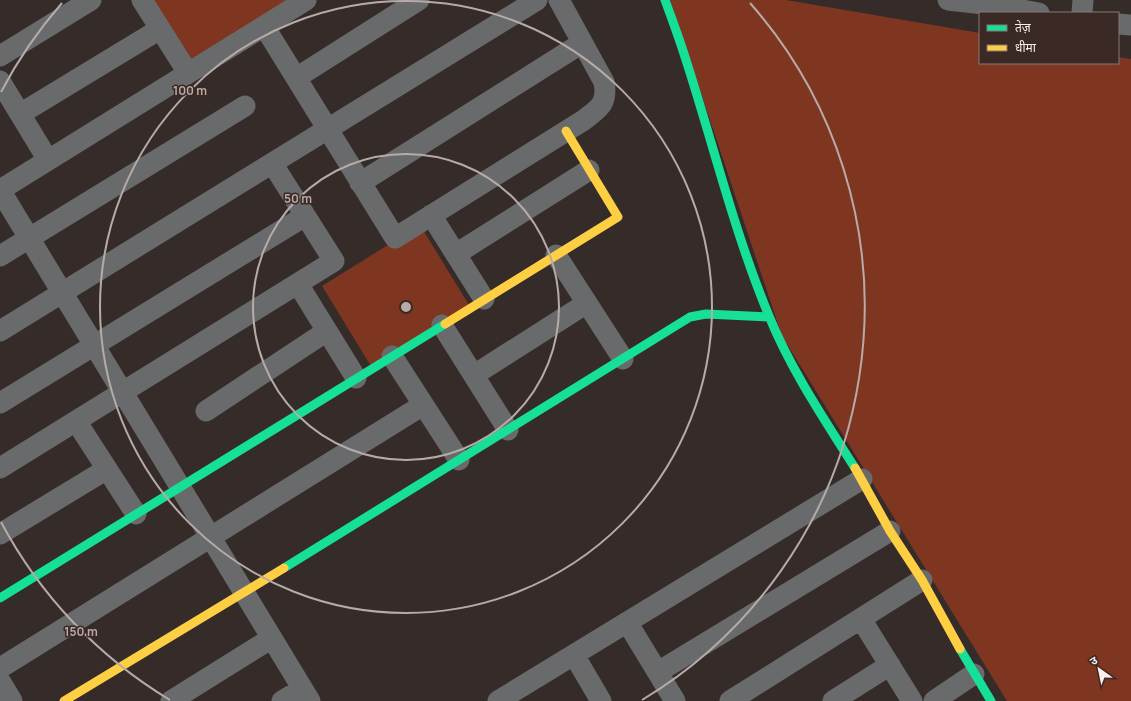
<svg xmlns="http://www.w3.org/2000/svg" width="1131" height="701" font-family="Manrope,'Noto Sans Devanagari',sans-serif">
<rect width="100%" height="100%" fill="#352c2a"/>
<!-- green -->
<path fill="#7f3621" d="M150,0H285L287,2L189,63Z
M670,0H786L980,33V63H1118V57L1131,59V701H1007L782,336Z
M420,225L469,305L371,366L322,286Z"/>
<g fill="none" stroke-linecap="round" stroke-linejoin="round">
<!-- street -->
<path stroke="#696a6b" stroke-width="21" d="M142,0L188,73
M948,0L993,5L1039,13
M1082,13L1083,0
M1118,24L1131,25
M264,26L395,238L584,120C599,108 608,104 604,82L559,0
M0,56L91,0
M296,78L419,0
M0,81L48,160
M20,114L160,29
M360,183L582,43
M0,190L310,701
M0,190L306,0
M431,215L484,299
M456,254L589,170
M556,255L623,359
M0,256L245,106
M298,284L356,378
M442,325L508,430
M0,331L537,0
M392,356L459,460
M474,375L587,303
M0,403L305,216
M206,411L327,331
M76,421L136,514
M0,468L334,261L272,163
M0,534L107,469
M861,619L912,701
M627,622L675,701
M574,655L601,701
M0,668L423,405
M658,672L890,531
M0,681L12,701
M171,701L272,638
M282,701L302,689
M498,701L862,479
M730,701L922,580
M833,701L890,665
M934,701L974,674"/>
<!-- fast -->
<path stroke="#16e098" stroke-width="9" d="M665,0C672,19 679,38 685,57C713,143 734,232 769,316C791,370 824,419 855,468
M284,568L690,317L706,314L769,317
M0,598L445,324
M960,649L991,701"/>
<!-- slow -->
<path stroke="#ffcf43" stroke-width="9" d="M445,324L618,217L566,131
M855,468L890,531L922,580L960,649
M64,701L284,568"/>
</g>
<!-- distance rings -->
<g fill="none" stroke="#b6aba8" stroke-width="2">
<circle cx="406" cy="307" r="153"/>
<circle cx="406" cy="307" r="306"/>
<path d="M170 700A459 459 0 0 1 1 522M1 92A459 459 0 0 1 62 3M750 3A459 459 0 0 1 642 700"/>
</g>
<circle cx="406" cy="307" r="6" fill="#b6aba8" stroke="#3a2925" stroke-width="2"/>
<g font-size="12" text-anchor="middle" font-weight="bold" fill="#b6aba8" stroke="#3a2925" stroke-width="3" stroke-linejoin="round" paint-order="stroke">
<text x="190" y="95">100 m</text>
<text x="298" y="203">50 m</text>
<text x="81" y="636">150 m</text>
</g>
<!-- legend -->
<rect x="979" y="12" width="140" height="52" fill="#3a2925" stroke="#877875"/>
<rect x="987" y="25" width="20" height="6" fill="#16e098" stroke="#877875"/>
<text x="1015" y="32" font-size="12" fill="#fbefec">तेज़</text>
<rect x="987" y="45" width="20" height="6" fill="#ffcf43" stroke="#877875"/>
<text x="1015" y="52" font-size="12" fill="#fbefec">धीमा</text>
<!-- north arrow -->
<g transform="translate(1099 669) rotate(327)" stroke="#3a2925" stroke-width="3" paint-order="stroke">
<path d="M0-3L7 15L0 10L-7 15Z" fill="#fbefec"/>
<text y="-6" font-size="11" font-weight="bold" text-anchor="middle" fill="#fbefec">उ</text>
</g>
</svg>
